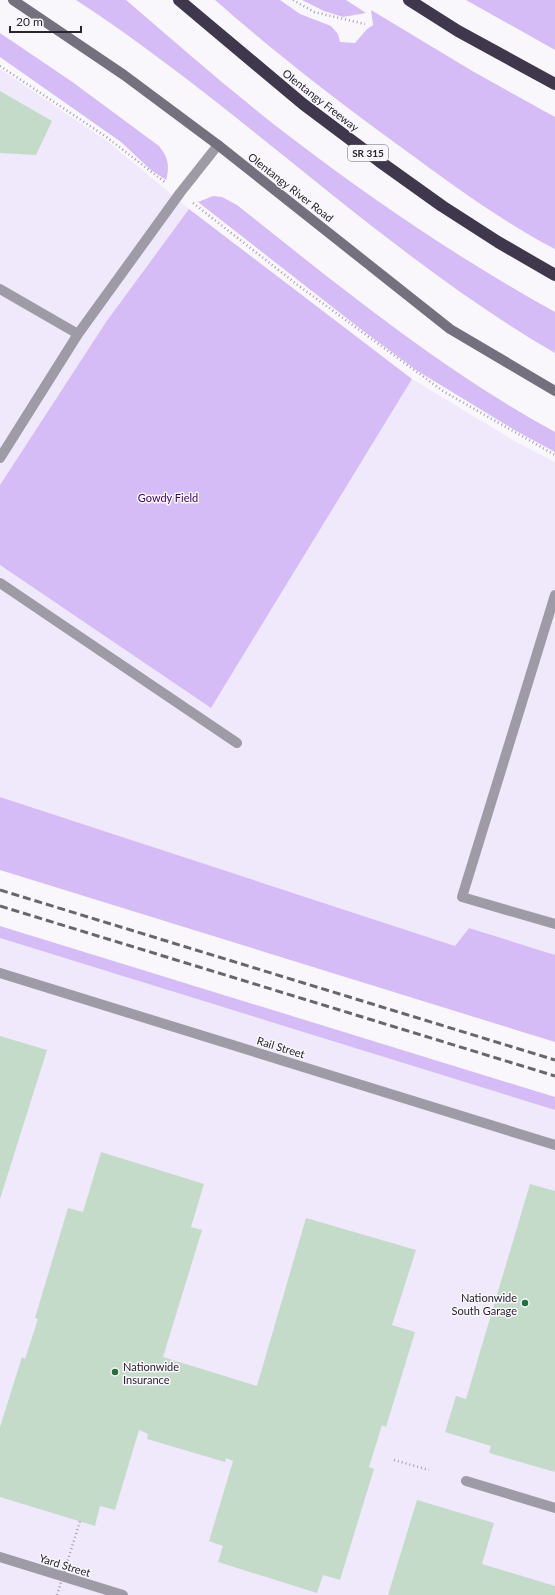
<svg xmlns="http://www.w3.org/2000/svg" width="555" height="1595" font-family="Lato,sans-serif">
<rect width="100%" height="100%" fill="#f9f7fc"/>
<!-- built -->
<path fill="#f0e8fb" d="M0,69L107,141L189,209L106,322L0,485Z
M412,379L516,442L555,462V955L469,928L455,946L0,797V565L211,708Z
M0,938L555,1110V1595H0Z"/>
<!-- green -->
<path fill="#d5bcf6" d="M76,0H126C181,47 235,95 293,139C377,203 463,261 555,312V353C383,253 243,109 76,0Z
M215,0H280L300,14L331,26L338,34L340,42L355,43L367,29L373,25L371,10L474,72L555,117V249C499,220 449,182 398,145C335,99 274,52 215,0Z
M302,0H346L366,13L343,17L324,11Z
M465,0H555V50L466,0Z
M0,33L71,81L159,146C168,157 170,166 166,180L151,170L121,142L0,57Z
M213,196L222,197L237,205C339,286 440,369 555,432V452L518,432L416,370L358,327L198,202Z
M189,209L412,379L211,708L0,565V485L106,322Z
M0,797L455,946L469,928L555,955V1042L0,870Z
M0,926L555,1097V1110L0,938Z"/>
<!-- building -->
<path fill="#c4dbca" d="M0,91L52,121L36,155L0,153Z
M0,1036L47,1050L0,1199Z
M101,1152L204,1184L191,1227L202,1230L163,1357L257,1386L306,1218L416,1250L392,1325L415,1332L386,1427L382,1425L369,1467L374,1469L340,1580L323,1575L317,1593L218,1562L223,1546L209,1541L233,1461L226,1458L225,1462L147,1439L148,1434L139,1430L115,1510L100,1506L95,1526L0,1497V1427L22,1357L25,1359L38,1319L35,1318L68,1208L83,1212Z
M530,1184L555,1191V1472L489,1453L491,1446L445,1432L456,1396L466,1399Z
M417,1500L494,1523L482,1564L555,1586V1595H388Z"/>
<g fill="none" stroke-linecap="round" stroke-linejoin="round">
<!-- path -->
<path stroke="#a3a0a7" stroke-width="2.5" stroke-dasharray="1 3" stroke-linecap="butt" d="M293,0L314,12L365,24
M0,66L105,136L166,183
M193,203L299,286L443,391L555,455
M394,1460L429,1470"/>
<!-- service -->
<path stroke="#9f9ba6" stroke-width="10" d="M0,289L78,334
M0,458L78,334L180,193L218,145
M0,583L237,743
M555,595L462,897L555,924
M466,1481L555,1508"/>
<!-- minor -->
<path stroke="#9f9ba6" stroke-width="10" d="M0,973L555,1145"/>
<!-- tertiary -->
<path stroke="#9f9ba6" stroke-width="10" d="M0,1557L123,1595"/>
<!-- secondary -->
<path stroke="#75707e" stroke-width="10" d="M13,0L124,75L218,145L450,329L555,391"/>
<!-- motorway -->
<path stroke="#3f374b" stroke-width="12" d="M179,0L303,104L379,161L442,206L498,242L555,275
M409,0L458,31L555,84"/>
<!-- rail -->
<path stroke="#68656d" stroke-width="3" stroke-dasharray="8 4" stroke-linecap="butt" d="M0,890L555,1060
M0,906L555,1076"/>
<!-- path-bridge -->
<path stroke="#a3a0a7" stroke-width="2.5" stroke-dasharray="1 3" stroke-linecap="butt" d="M57,1595L80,1521"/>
</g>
<!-- markers -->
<g fill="#217141" stroke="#f9f7fc" stroke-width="1.5">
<circle cx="525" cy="1303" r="4"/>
<circle cx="115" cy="1372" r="4"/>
</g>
<g text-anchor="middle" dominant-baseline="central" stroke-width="3" stroke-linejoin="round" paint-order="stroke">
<!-- shield labels -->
<rect fill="#f9f7fc" stroke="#67646c" stroke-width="1" x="348" y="145" width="40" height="16" rx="3"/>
<g font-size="10" font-weight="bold" fill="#29252e">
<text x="368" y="153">SR 315</text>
</g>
<!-- street labels -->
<g font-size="11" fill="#29252e" stroke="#f9f7fc">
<text transform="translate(321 100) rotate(38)">Olentangy Freeway</text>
<text transform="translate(291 187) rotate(38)">Olentangy River Road</text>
<text transform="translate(281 1047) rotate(17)">Rail Street</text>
<text transform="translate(65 1565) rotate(17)">Yard Street</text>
</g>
<!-- park labels -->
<g font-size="11" fill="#3d0365" stroke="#f9f7fc">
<text x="168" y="497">Gowdy Field</text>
</g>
<!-- poi labels -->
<g font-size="11" fill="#29252e" stroke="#f9f7fc" text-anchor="end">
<text x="517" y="1297">Nationwide<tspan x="517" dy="13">South Garage</tspan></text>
<text x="123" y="1366" text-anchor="start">Nationwide<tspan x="123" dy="13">Insurance</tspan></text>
</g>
</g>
<!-- scale -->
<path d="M10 26v6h71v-6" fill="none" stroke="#29252e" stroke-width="2"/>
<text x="16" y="26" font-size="12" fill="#29252e" stroke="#f9f7fc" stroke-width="3" paint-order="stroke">20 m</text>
</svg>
